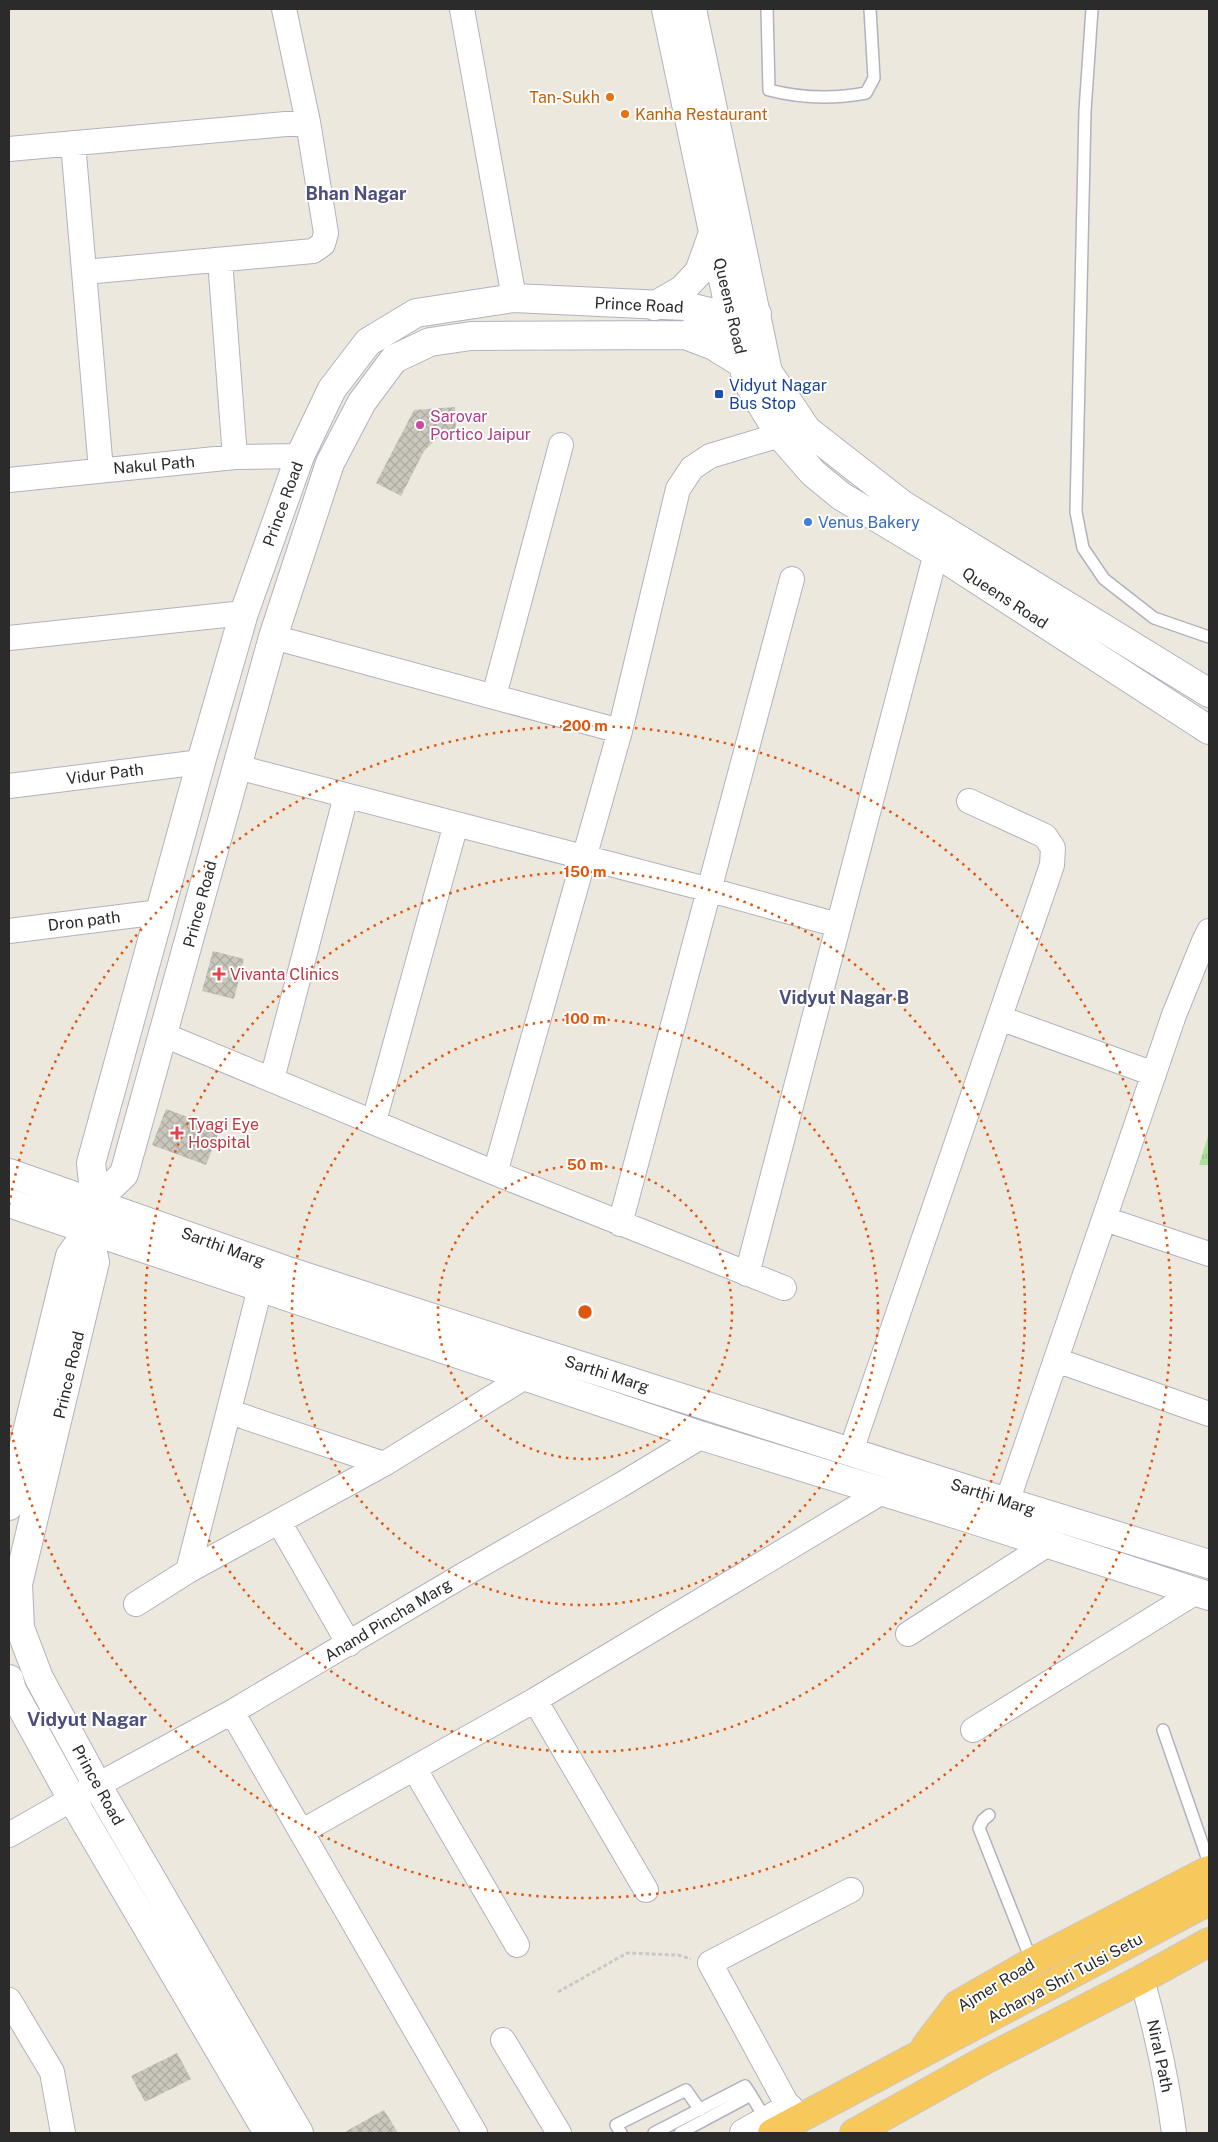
<svg xmlns="http://www.w3.org/2000/svg" width="1218" height="2142" font-family="'Public Sans',sans-serif">
<defs>
<pattern id="grass-tufts" width="24" height="20" patternUnits="userSpaceOnUse" patternTransform="scale(1.25)"><rect width="24" height="20" fill="#abe39a"/><path d="M3 7l-1-3M5 7V3M7 7l1-3M15 17l-1-3M17 17v-4M19 17l1-3" fill="none" stroke="#93c385"/></pattern>
<pattern id="building-cross-hatch" width="8" height="8" patternUnits="userSpaceOnUse" patternTransform="scale(1.25)"><rect width="8" height="8" fill="#c9c6bc"/><path d="M0 0l8 8M0 8l8-8" fill="none" stroke="#adaaa2"/></pattern>
</defs>
<rect width="100%" height="100%" fill="#ede8dd"/>
<!-- grass -->
<path fill="url(#grass-tufts)" d="M1209,1133V1165H1199Z"/>
<!-- building -->
<path fill="url(#building-cross-hatch)" d="M455,407L456,434L440,435L424,451L401,496L376,483L414,410Z
M213,951L244,959L234,999L202,991Z
M166,1109L220,1129L206,1165L152,1145Z
M177,2053L191,2079L145,2102L131,2076Z
M384,2110L398,2133H343Z"/>
<g fill="none" stroke-linecap="round" stroke-linejoin="round">
<defs>
<path id="service" d="M767,9L769,90C800,98 834,99 866,93L874,78L870,9
M1092,9L1085,111L1076,512L1083,548L1104,579L1154,618L1209,637
M1163,1730L1209,1863
M989,1815L983,1820L979,1828L1032,1962
M621,2133L616,2125L686,2090L700,2110
M654,2133L745,2086L751,2095
M680,2133L751,2095L766,2120"/>
<path id="minor" d="M462,9L514,298
M73,143L101,470
M9,149L308,122
M220,260L235,457
M85,272L313,251L323,244L326,233L308,122L284,9
M9,480L235,457L300,456
M273,637L620,731
M9,638L244,613
M494,696L561,445
M237,767L710,890L838,925
M9,786L201,762
M9,931L160,912
M1000,1018L1154,1074
M164,1035L495,1173L784,1288
M272,1079L346,796
M374,1121L456,824
M495,1173L620,731L678,489L692,468L710,456L780,435
M1105,1219L1209,1254
M620,1224L792,579
M747,1274L936,553
M1056,1360L1209,1414
M230,1412L384,1464
M852,1453L856,1436L1052,865L1053,848L1045,836L969,801
M1007,1502L1174,1015L1204,941L1209,931
M279,1522L349,1644
M188,1571L260,1288
M136,1604L188,1571L384,1464L525,1377
M908,1634L1048,1544
M535,1700L646,1890
M232,1712L475,2133
M973,1730L1196,1592
M414,1768L517,1945
M301,1832L535,1700L882,1492
M9,1835L72,1799L232,1712L465,1574L619,1486L702,1436
M1142,1979C1156,2030 1167,2080 1174,2133
M9,2000L52,2072L63,2133
M503,2040L559,2133
M789,2108L710,1963L851,1890"/>
<path id="tertiary" d="M666,9L731,317L747,381L780,435L813,473L841,496L936,553L1209,730
M692,9L768,372L807,430L903,505L1209,693
M654,306L682,290L699,272L713,233
M685,335L714,346L743,364
M9,1173L285,1270L510,1343L1007,1502L1209,1564
M95,1202L124,1174L273,637L330,463L362,402L394,359L430,342L471,336L685,335L731,317L757,314
M9,1203L702,1436L968,1518L1209,1596
M88,1231L95,1262L18,1584L20,1628L39,1678L97,1785L299,2133
M9,1506L70,1256L88,1231L95,1202L91,1163L201,762L244,613L300,456L332,389L368,342L416,313L514,298L685,306L731,317
M9,1679L12,1690L72,1799L268,2133
M744,2133L789,2108L796,2120"/>
<path id="trunk" d="M925,2047L957,2005L1032,1962L1209,1870
M772,2133L1209,1901
M854,2133L985,2060L1142,1979L1209,1942"/>
</defs>
<!-- service casing -->
<use href="#service" stroke="#b1b2bf" stroke-width="14"/>
<!-- minor casing -->
<use href="#minor" stroke="#b1b2bf" stroke-width="26"/>
<!-- tertiary casing -->
<use href="#tertiary" stroke="#b1b2bf" stroke-width="30"/>
<!-- trunk casing -->
<use href="#trunk" stroke="#c8c8c8" stroke-width="30"/>
<!-- path -->
<path stroke="#c8c8c8" stroke-width="3" stroke-dasharray="4 2.5" stroke-linecap="butt" d="M558,1992L627,1953L678,1955L691,1959"/>
<!-- service -->
<use href="#service" stroke="#fff" stroke-width="11"/>
<!-- minor -->
<use href="#minor" stroke="#fff" stroke-width="24"/>
<!-- tertiary -->
<use href="#tertiary" stroke="#fff" stroke-width="28"/>
<!-- trunk -->
<use href="#trunk" stroke="#f7c85c" stroke-width="28"/>
</g>
<!-- distance rings -->
<g fill="none" stroke="#df570e" stroke-width="2.5" stroke-dasharray="2.5 5">
<circle cx="585" cy="1312" r="147"/>
<circle cx="585" cy="1312" r="293"/>
<circle cx="585" cy="1312" r="440"/>
<path d="M9 1205A586 586 0 1 1 9 1419"/>
</g>
<!-- markers -->
<g fill="#e8710a" stroke="#fff" stroke-width="2">
<circle cx="610" cy="97" r="5"/>
<circle cx="625" cy="114" r="5"/>
</g>
<rect fill="#1a4fb4" stroke="#fff" stroke-width="2" x="714" y="389" width="10" height="10" rx="2.5"/>
<circle fill="#d1479c" stroke="#fff" stroke-width="2" cx="420" cy="425" r="5"/>
<circle fill="#3f7fe0" stroke="#fff" stroke-width="2" cx="808" cy="522" r="5"/>
<g fill="#e0444e" stroke="#fff" stroke-width="2">
<path d="M216.5 966.5h5v5h5v5h-5v5h-5v-5h-5v-5h5z"/>
<path d="M174.5 1125.5h5v5h5v5h-5v5h-5v-5h-5v-5h5z"/>
</g>
<g text-anchor="middle" dominant-baseline="central" stroke-width="4" stroke-linejoin="round" paint-order="stroke">
<!-- food labels -->
<g font-size="16" fill="#c56008" stroke="#fff" text-anchor="end">
<text x="600" y="97">Tan-Sukh</text>
<text x="635" y="114" text-anchor="start">Kanha Restaurant</text>
</g>
<!-- street labels -->
<g font-size="16" fill="#2b2b2b" stroke="#fff">
<text transform="translate(639 305) rotate(3)">Prince Road</text>
<text transform="translate(730 306) rotate(77)">Queens Road</text>
<text transform="translate(154 465) rotate(-5)">Nakul Path</text>
<text transform="translate(283 504) rotate(-70)">Prince Road</text>
<text transform="translate(1005 598) rotate(33)">Queens Road</text>
<text transform="translate(105 774) rotate(-7)">Vidur Path</text>
<text transform="translate(200 904) rotate(-75)">Prince Road</text>
<text transform="translate(84 921) rotate(-7)">Dron path</text>
<text transform="translate(223 1247) rotate(20)">Sarthi Marg</text>
<text transform="translate(607 1374) rotate(18)">Sarthi Marg</text>
<text transform="translate(69 1375) rotate(-77)">Prince Road</text>
<text transform="translate(993 1497) rotate(18)">Sarthi Marg</text>
<text transform="translate(388 1620) rotate(-31)">Anand Pincha Marg</text>
<text transform="translate(98 1785) rotate(61)">Prince Road</text>
<text transform="translate(1065 1978) rotate(-28)">Acharya Shri Tulsi Setu</text>
<text transform="translate(996 1985) rotate(-31)">Ajmer Road</text>
<text transform="translate(1160 2056) rotate(78)">Niral Path</text>
</g>
<!-- transit labels -->
<g font-size="16" fill="#164399" stroke="#fff" text-anchor="start">
<text x="729" y="385">Vidyut Nagar<tspan x="729" dy="18">Bus Stop</tspan></text>
</g>
<!-- hotel labels -->
<g font-size="16" fill="#b23c85" stroke="#fff" text-anchor="start">
<text x="430" y="416">Sarovar<tspan x="430" dy="18">Portico Jaipur</tspan></text>
</g>
<!-- shop labels -->
<g font-size="16" fill="#366cbe" stroke="#fff" text-anchor="start">
<text x="818" y="522">Venus Bakery</text>
</g>
<!-- health labels -->
<g font-size="16" fill="#be3a42" stroke="#fff" text-anchor="start">
<text x="230" y="974">Vivanta Clinics</text>
<text x="188" y="1124">Tyagi Eye<tspan x="188" dy="18">Hospital</tspan></text>
</g>
<!-- neighbourhood labels -->
<g font-size="18" font-weight="bold" fill="#4b4f7c" stroke="#fff">
<text x="356" y="193">Bhan Nagar</text>
<text x="844" y="997">Vidyut Nagar B</text>
</g>
<!-- quarter labels -->
<g font-size="19" font-weight="bold" fill="#4b4f7c" stroke="#fff">
<text x="87" y="1719">Vidyut Nagar</text>
</g>
</g>
<circle cx="585" cy="1312" r="8" fill="#df570e" stroke="#fff" stroke-width="2.5"/>
<g font-size="15" text-anchor="middle" font-weight="bold" fill="#df570e" stroke="#fff" stroke-width="4" stroke-linejoin="round" paint-order="stroke">
<text x="585" y="731">200 m</text>
<text x="585" y="877">150 m</text>
<text x="585" y="1024">100 m</text>
<text x="585" y="1170">50 m</text>
</g>
<!-- border -->
<rect width="1218" height="2142" fill="none" stroke="#2b2b2b" stroke-width="20"/>
</svg>
